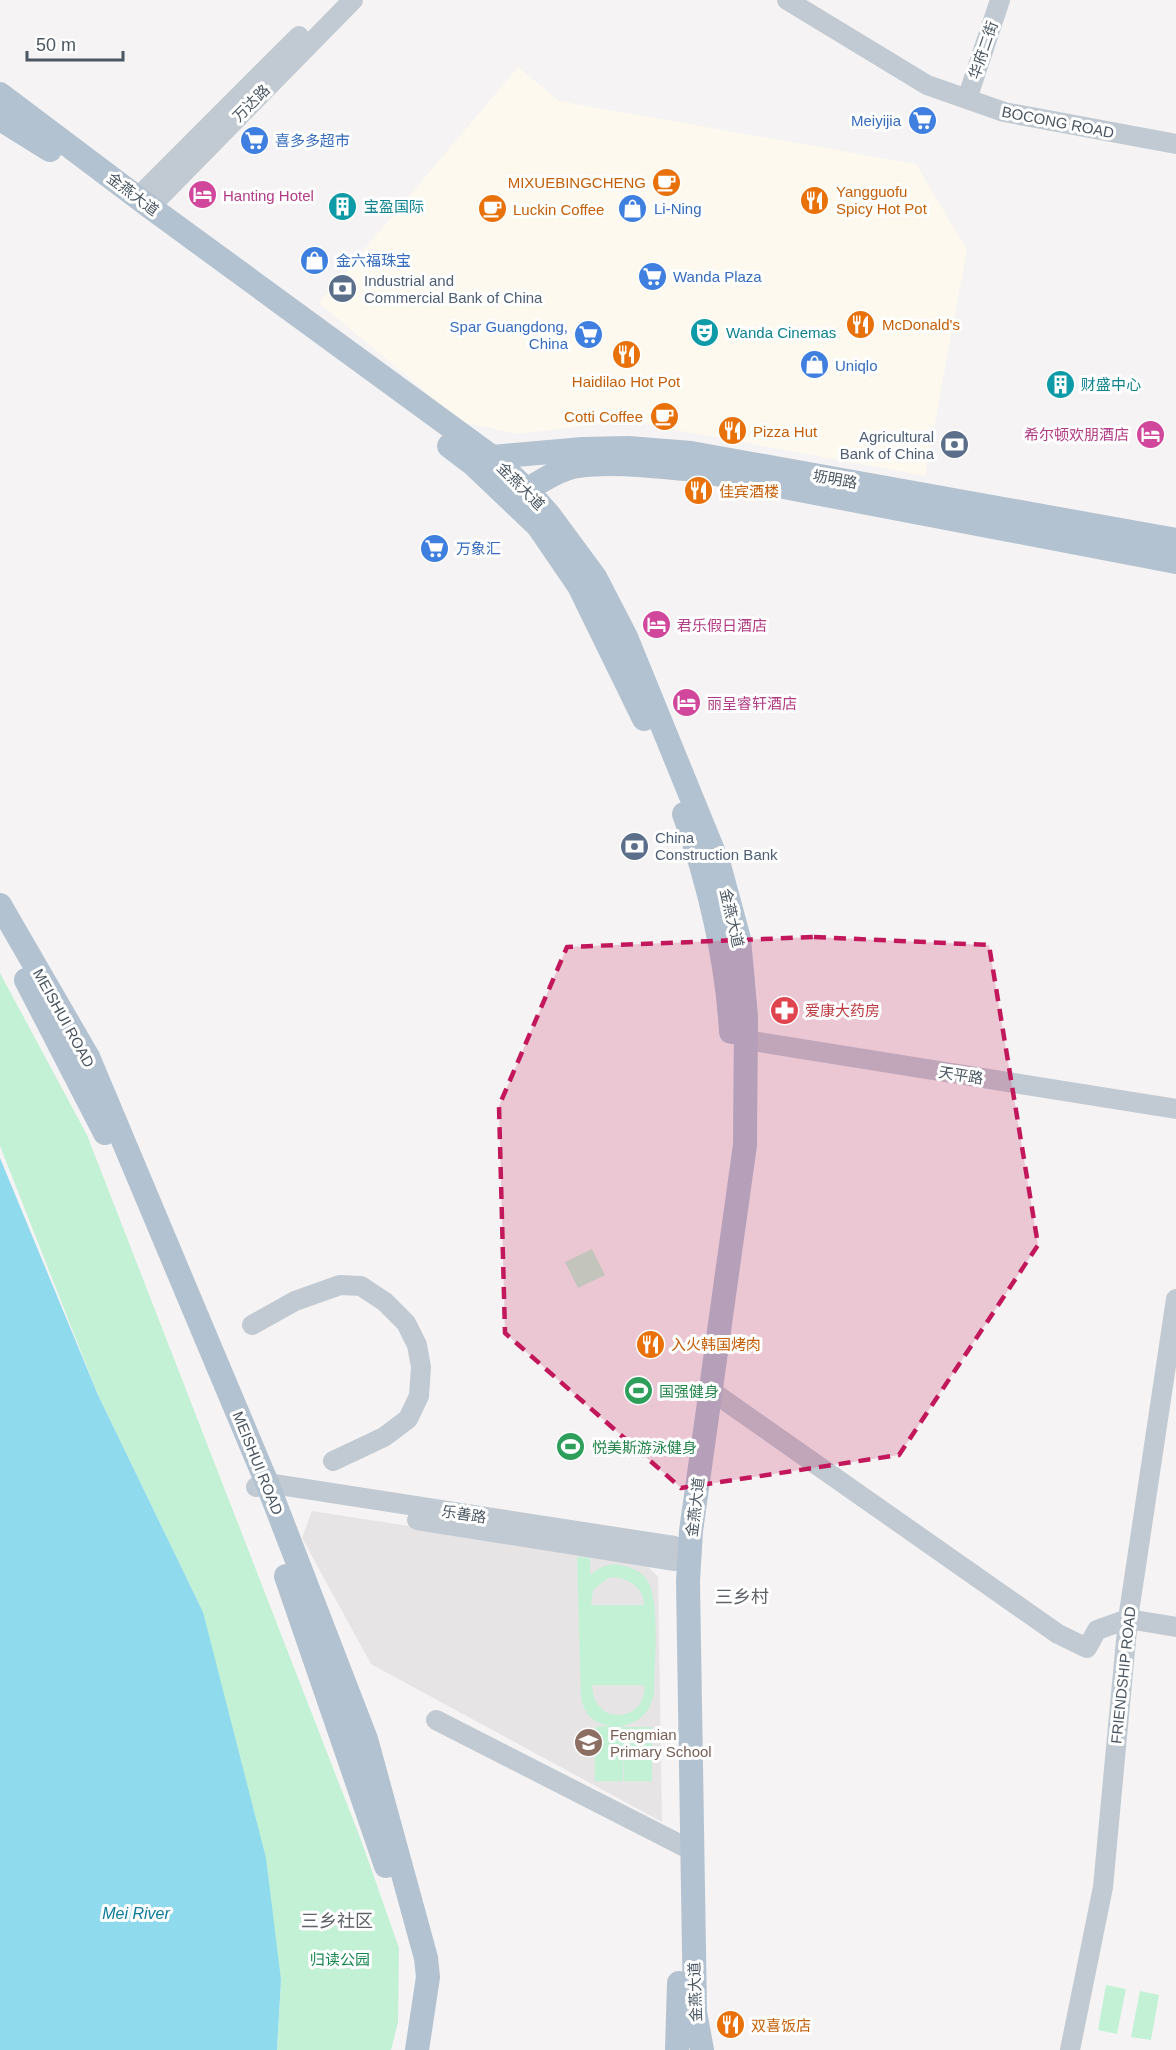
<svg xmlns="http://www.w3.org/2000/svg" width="1176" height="2050" font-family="Arial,'Noto Sans SC',sans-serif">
<rect width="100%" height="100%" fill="#f5f3f3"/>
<!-- commercial -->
<path fill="#fdf9ef" d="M518,67L559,101L916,164L967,250L925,476L627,421L517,434L462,422L319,303Z"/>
<!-- education -->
<path fill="#e6e4e5" d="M312,1511L645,1563L658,1577L662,1822L371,1664L302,1538Z"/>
<!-- green -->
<path fill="#c3f1d5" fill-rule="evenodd" d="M0,973L87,1135L361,1840L399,1948L398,2022L391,2050H277L281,1980L203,1612L98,1395L0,1146Z
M592,1249L605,1275L578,1288L565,1262Z
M577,1557L590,1558V1575C601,1566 611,1562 624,1566C633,1568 642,1572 647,1580C661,1601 654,1667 654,1694C649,1714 639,1722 620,1727H652V1781H624V1741L623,1781H595V1727L611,1726C593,1723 585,1716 581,1697ZM616,1577C631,1580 644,1589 644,1605H591L593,1590L608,1578ZM592,1685H644C648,1722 593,1728 592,1685Z
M1106,1985L1126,1989L1117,2034L1098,2030Z
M1140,1991L1159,1995L1151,2040L1131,2037Z"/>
<!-- water -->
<path fill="#90daee" d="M0,1158L98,1395L203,1612L266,1858L281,1980L277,2050H0Z"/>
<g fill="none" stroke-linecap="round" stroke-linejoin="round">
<!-- minor -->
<path stroke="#c1cad2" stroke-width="20" d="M787,0L927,85L1004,112L1176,144
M967,99L1000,0
M138,197L299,36
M150,207L353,0
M746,1040L1176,1109
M252,1325L295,1301L340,1285L361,1286L385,1302L406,1323L417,1345L421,1367L419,1396L408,1419L384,1437L333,1461
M710,1390L1058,1634L1087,1648L1097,1630L1128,1619L1176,1627
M256,1487L267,1483L674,1546
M417,1520L675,1561
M436,1720L683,1846
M1070,2050L1103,1887L1128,1619L1176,1299"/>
<!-- major -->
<path stroke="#b3c2d1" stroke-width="24" d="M0,94L150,207L492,457L527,490L550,516L595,577L626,637L719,865L739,939L746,1016L745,1145L691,1531L688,1581L695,2012L702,2050
M0,119L50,150
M449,446L474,465L538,526L579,586L644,719
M492,457L583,449L628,448L691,453L1176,540
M527,490C543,480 560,469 578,466C616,461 657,467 695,470L1176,562
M684,814C709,881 727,961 731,1032
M0,905L88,1057L267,1483L366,1739L426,1958L428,1977L417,2050
M26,980L105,1133
M286,1576L386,1866
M677,2050L679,1983"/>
</g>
<!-- marked area -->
<path fill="#c2185b" fill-opacity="0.2" stroke="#c2185b" stroke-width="4.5" stroke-dasharray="12 8" stroke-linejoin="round" d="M814,937L989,945L1038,1245L899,1455L681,1488L505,1333L499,1106L567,947Z"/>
<!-- icons -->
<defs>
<symbol id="supermarket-disc" viewBox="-11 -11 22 22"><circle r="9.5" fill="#3f7fe0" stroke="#fff"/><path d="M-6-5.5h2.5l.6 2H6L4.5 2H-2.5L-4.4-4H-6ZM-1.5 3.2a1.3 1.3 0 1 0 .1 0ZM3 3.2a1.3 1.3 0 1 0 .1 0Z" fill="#fff"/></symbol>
<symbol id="cafe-disc" viewBox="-11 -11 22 22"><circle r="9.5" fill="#e8710a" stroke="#fff"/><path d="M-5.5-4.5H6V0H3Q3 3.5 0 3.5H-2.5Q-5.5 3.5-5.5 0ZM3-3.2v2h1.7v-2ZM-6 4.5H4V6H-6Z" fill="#fff"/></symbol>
<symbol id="hotel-disc" viewBox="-11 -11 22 22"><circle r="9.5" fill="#d1479c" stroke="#fff"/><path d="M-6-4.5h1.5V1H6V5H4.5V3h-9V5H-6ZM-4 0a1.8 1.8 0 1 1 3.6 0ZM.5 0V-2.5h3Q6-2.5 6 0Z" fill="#fff"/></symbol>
<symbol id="restaurant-disc" viewBox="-11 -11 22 22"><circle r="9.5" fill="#e8710a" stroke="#fff"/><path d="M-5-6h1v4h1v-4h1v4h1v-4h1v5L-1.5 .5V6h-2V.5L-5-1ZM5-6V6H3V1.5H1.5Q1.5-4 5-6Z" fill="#fff"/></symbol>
<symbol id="building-disc" viewBox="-11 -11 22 22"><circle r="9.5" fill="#0f9aa8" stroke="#fff"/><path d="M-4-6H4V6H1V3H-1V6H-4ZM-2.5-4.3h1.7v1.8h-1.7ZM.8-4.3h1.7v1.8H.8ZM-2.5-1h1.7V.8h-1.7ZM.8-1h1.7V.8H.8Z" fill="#fff"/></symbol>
<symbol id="shop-disc" viewBox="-11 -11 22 22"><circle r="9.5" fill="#3f7fe0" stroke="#fff"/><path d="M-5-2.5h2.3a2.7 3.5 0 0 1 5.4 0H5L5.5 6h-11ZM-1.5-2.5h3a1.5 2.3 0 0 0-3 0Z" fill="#fff"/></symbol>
<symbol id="bank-disc" viewBox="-11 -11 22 22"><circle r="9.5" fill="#5c6f8a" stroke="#fff"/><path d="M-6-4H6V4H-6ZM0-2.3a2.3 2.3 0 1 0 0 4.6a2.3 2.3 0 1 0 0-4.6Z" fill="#fff"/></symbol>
<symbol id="theatre-disc" viewBox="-11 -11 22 22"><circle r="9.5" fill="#0f9aa8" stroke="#fff"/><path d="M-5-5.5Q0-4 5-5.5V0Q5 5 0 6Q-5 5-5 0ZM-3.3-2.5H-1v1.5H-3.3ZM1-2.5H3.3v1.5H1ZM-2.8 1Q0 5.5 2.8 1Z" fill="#fff"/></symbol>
<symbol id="pharmacy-disc" viewBox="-11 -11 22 22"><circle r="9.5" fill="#e0444e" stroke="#fff"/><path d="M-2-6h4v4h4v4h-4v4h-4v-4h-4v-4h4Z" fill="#fff"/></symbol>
<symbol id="stadium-disc" viewBox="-11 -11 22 22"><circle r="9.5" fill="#2e9e5b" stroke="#fff"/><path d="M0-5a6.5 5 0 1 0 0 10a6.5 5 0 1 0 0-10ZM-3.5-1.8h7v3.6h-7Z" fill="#fff"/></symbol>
<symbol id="school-disc" viewBox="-11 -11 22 22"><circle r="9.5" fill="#8d6e63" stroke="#fff"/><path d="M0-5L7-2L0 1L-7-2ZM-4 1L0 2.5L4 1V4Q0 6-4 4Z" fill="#fff"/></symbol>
</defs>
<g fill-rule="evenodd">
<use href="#supermarket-disc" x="906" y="104" width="33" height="33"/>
<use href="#supermarket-disc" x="238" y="124" width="33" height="33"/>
<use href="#cafe-disc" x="650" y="166" width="33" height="33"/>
<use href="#hotel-disc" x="186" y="178" width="33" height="33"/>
<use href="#restaurant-disc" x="798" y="184" width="33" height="33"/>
<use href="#building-disc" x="326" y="190" width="33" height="33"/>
<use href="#shop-disc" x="616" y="192" width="33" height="33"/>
<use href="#cafe-disc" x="476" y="192" width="33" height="33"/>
<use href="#shop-disc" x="298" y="244" width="33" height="33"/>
<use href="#supermarket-disc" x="636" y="260" width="33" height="33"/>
<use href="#bank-disc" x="326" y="272" width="33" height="33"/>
<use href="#restaurant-disc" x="844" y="308" width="33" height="33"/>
<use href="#theatre-disc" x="688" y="316" width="33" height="33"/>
<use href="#supermarket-disc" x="572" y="318" width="33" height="33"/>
<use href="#restaurant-disc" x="610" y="338" width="33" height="33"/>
<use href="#shop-disc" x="798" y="348" width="33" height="33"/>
<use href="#building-disc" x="1044" y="368" width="33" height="33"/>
<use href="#cafe-disc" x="648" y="400" width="33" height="33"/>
<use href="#restaurant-disc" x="716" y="414" width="33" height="33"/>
<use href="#hotel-disc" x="1134" y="418" width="33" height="33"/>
<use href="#bank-disc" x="938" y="428" width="33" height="33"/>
<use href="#restaurant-disc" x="682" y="474" width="33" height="33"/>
<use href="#supermarket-disc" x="418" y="532" width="33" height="33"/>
<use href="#hotel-disc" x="640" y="608" width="33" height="33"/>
<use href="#hotel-disc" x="670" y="686" width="33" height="33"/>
<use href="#bank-disc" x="618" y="830" width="33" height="33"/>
<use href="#pharmacy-disc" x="768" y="994" width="33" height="33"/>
<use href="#restaurant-disc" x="634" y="1328" width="33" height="33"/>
<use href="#stadium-disc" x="622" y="1374" width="33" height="33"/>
<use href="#stadium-disc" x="554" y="1430" width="33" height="33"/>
<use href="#school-disc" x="572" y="1726" width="33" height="33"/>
<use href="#restaurant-disc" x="714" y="2008" width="33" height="33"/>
</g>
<g text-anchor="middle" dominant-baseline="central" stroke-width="6" stroke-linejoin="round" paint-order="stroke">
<!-- street labels -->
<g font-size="15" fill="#4a5661" stroke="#fff">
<text transform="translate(983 50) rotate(-71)">华府二街</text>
<text transform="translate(251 103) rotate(-45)">万达路</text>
<text transform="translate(1058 122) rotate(11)">BOCONG ROAD</text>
<text transform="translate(133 194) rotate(37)">金燕大道</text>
<text transform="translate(835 479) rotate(10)">坜明路</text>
<text transform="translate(521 486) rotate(45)">金燕大道</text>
<text transform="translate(732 918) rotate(77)">金燕大道</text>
<text transform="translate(64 1018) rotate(61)">MEISHUI ROAD</text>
<text transform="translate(961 1075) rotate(9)">天平路</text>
<text transform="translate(258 1463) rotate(68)">MEISHUI ROAD</text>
<text transform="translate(695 1507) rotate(-83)">金燕大道</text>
<text transform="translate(464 1514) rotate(9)">乐善路</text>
<text transform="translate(1123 1675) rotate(-84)">FRIENDSHIP ROAD</text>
<text transform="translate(695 1992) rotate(-92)">金燕大道</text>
</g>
<!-- shop labels -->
<g font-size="15" fill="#366cbe" stroke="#fff" text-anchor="start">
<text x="901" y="120" text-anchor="end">Meiyijia</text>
<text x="275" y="140">喜多多超市</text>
<text x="654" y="208">Li-Ning</text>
<text x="336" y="260">金六福珠宝</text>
<text x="673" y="276">Wanda Plaza</text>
<text x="568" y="326" text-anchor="end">Spar Guangdong,<tspan x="568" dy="17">China</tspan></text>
<text x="835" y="365">Uniqlo</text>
<text x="456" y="548">万象汇</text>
</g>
<!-- food labels -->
<g font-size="15" fill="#c56008" stroke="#fff" text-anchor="start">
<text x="646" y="182" text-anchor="end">MIXUEBINGCHENG</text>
<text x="836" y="191">Yangguofu<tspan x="836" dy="17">Spicy Hot Pot</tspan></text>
<text x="513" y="209">Luckin Coffee</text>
<text x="882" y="324">McDonald's</text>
<text x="626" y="381" text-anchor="middle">Haidilao Hot Pot</text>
<text x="643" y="416" text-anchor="end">Cotti Coffee</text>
<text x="753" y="431">Pizza Hut</text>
<text x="719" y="491">佳宾酒楼</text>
<text x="671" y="1344">入火韩国烤肉</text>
<text x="751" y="2025">双喜饭店</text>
</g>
<!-- hotel labels -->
<g font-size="15" fill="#b23c85" stroke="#fff" text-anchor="start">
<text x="223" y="195">Hanting Hotel</text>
<text x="1129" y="434" text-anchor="end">希尔顿欢朋酒店</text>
<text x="677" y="625">君乐假日酒店</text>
<text x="707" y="703">丽呈睿轩酒店</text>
</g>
<!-- culture labels -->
<g font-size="15" fill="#0d838f" stroke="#fff" text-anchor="start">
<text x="364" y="206">宝盈国际</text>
<text x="726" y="332">Wanda Cinemas</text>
<text x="1081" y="384">财盛中心</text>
</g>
<!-- service labels -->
<g font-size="15" fill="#4e5e75" stroke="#fff" text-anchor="start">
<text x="364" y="280">Industrial and<tspan x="364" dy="17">Commercial Bank of China</tspan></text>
<text x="934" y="436" text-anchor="end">Agricultural<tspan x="934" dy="17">Bank of China</tspan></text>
<text x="655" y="837">China<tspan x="655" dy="17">Construction Bank</tspan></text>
</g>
<!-- health labels -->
<g font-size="15" fill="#be3a42" stroke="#fff" text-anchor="start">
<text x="805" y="1010">爱康大药房</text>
</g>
<!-- leisure labels -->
<g font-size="15" fill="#27864d" stroke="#fff" text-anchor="start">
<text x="659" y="1391">国强健身</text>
<text x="592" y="1447">悦美斯游泳健身</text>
</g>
<!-- education labels -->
<g font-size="15" fill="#785e54" stroke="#fff" text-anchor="start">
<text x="610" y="1734">Fengmian<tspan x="610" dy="17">Primary School</tspan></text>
</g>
<!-- park labels -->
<g font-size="15" fill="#17864f" stroke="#fff">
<text x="340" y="1959">归读公园</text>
</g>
<!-- water labels -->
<g font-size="16" font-style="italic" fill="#0c7c9b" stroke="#fff">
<text x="136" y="1913">Mei River</text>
</g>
<!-- quarter labels -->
<g font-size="18" fill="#5f6368" stroke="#fff">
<text x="742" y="1597">三乡村</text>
<text x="337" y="1921">三乡社区</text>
</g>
</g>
<!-- scale -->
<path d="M27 51v9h96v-9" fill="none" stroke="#4a5661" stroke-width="3"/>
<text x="36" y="51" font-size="18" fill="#4a5661" stroke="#ffffff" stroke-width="4.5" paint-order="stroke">50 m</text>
</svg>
